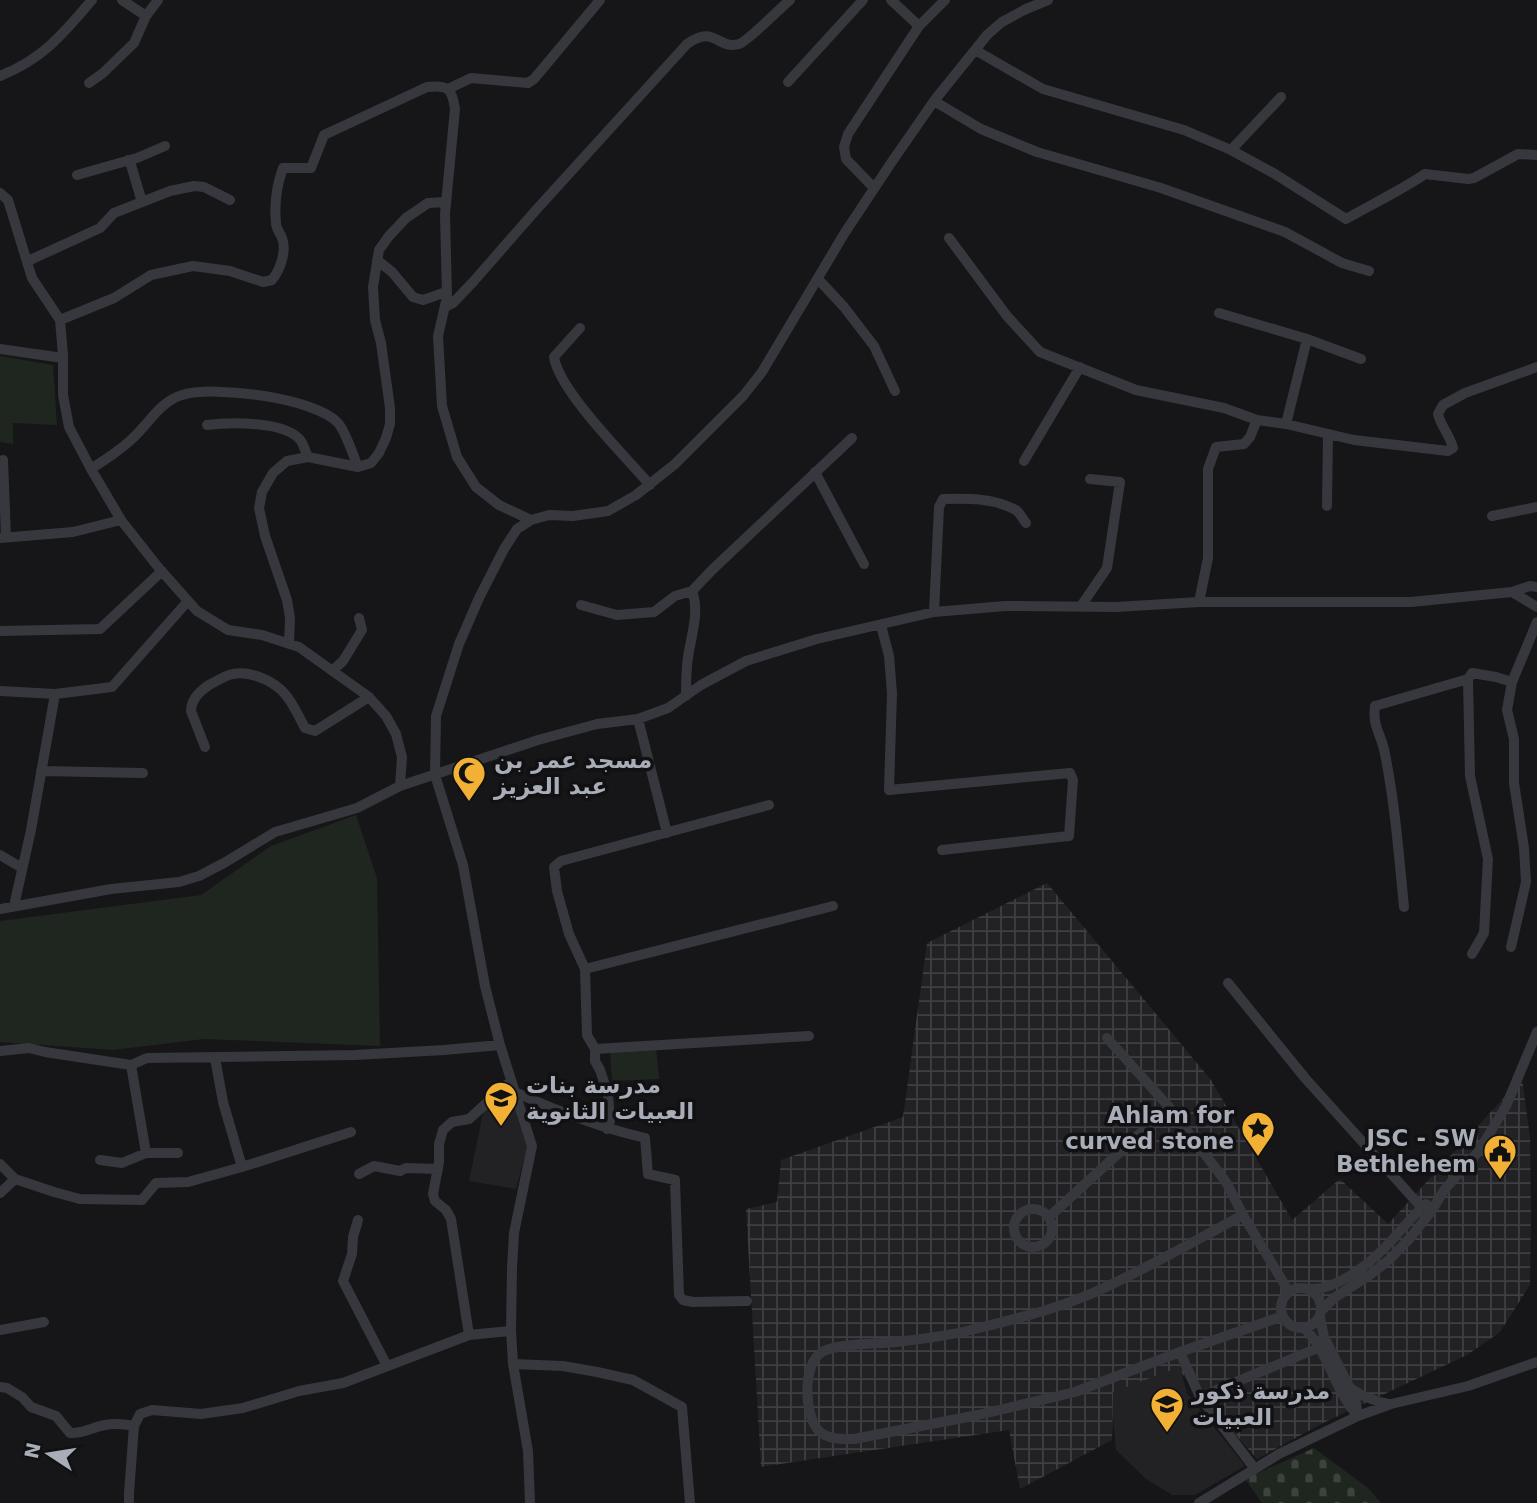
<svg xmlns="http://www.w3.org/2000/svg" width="1537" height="1503" font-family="'DejaVu Sans',Cairo,sans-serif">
<defs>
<pattern id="industrial-grid" width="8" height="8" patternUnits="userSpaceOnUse" patternTransform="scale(1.75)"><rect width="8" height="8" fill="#222225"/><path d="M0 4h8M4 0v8" fill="none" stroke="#3f3f43"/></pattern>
<pattern id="cemetery-stones" width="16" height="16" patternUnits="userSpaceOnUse" patternTransform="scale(1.75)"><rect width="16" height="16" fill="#1e261f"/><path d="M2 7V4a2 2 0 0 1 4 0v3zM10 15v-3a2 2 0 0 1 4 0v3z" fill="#3c433d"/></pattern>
</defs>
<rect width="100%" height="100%" fill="#161618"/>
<!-- built -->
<path fill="#222225" d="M498,1097L516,1111L528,1144L516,1189L469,1181L484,1108Z
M1179,1363L1187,1393L1245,1466L1195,1495H1172L1146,1479L1116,1450L1113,1418L1104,1389Z"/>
<!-- industrial -->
<path fill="url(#industrial-grid)" d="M1047,883L1211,1080L1292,1220L1340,1179L1388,1224L1522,1078L1530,1138L1531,1213L1530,1285L1500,1332L1467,1355L1321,1424L1257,1459L1177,1368L1113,1392L1112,1440L1020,1489L1009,1430L761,1467L746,1209L777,1202L781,1160L903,1117L927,943Z"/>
<!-- green -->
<path fill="#1e261f" d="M0,356L53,365L57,425L13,423V444L0,442Z
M356,815L377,878L380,1046L204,1039L113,1050L0,1042V921L201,895L271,846Z
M656,1047L659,1079L612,1081L610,1051Z"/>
<!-- cemetery -->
<path fill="url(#cemetery-stones)" d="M1314,1448L1368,1488L1381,1503H1262L1245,1479Z"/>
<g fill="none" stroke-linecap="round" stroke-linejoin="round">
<!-- minor -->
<path stroke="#37383d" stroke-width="10" d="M122,0L146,16
M891,0L919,26
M975,50L1043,89L1184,130L1231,150L1275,174L1346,219C1372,204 1400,191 1425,174L1468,179L1474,178L1518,154L1537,155
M0,76C43,59 63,34 92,0
M788,82L863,0
M89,83L103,73L134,43L146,16L158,0
M448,89L471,78L528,83L534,79L600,0
M934,101L981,129L1037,152L1161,188L1285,232L1342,263L1369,271
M1231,150L1281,97
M128,160L131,165L142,202
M77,175L137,158L165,146
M874,188L846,159L844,147L848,134L919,26L945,0
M0,193L8,200L32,278L60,320L63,355V395L69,427L91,469L121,520L158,567L197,611L228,630L262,635L299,647L369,697L386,716L396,734L402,757L400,786
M949,238L1007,316L1040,352L1136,390L1224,408L1257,420L1286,424L1354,440L1448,451L1453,448C1449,433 1441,427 1438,414L1443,405L1465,393L1537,367
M377,260L392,272L413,297L423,300L446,292
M28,261L100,228L114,213L170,191L194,186L204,187L230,200
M818,279L844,307L874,346L895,391
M445,307L453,303L473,282L536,210L687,44C715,24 717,50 739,44C748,41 780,8 790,0
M1219,313L1307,339L1361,359
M60,320L114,298L151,275L193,266L230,271L263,282L272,280C280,270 287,251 282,238C280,232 276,229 276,223C274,203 276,187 283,168H311L324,135L427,87C448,85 452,88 455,109L445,214L447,297L438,336L442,406L457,457L476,487L499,505L531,520
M580,328L554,357C559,391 626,457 650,485
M0,349L63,358
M1286,424L1307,339
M207,425C230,422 287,421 301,441C304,446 306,453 308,457
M3,460L6,537
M1024,461L1080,367
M91,469C106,459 121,450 134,437C149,423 161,401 182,395C214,385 316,398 338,423C346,432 353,455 358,467
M815,472L864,564
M1327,506L1328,434
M1492,516L1537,507
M0,538L73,532L121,520
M1512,592L1537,607
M1199,602L1208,558V469L1216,447L1244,444L1250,437L1257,420
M581,605L617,615L654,612L675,596L692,591L712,570L852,438
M1081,606L1107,568L1120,482L1090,479
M934,612L939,507L943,499C968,498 993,498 1016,510C1020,513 1023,519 1026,523
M881,625L889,656L892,693L889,790L1070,773L1073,780L1069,836L942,850
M0,631L100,629L162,571
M289,643L290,618L287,600L265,536L259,508L262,492L273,473L287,461L308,457L358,467L371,463L379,453L386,438L390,424V408L381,343L375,320L373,287L379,250L389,236L406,218L428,203L446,202
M333,670L343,661L362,630L359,618
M1468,679L1470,776L1488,859L1484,933L1472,954
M0,691L55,694
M686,696C686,683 686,670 688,657C691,636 700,612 692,591
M638,719L667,833
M205,747L191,711C191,700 200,691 209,685C215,682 223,677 229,675C247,669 273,680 285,694C293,703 299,717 305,728L315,731L369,697
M41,771L143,773
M0,855L22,868
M14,906L31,830L55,694L112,687L188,601
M1404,907C1399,856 1395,804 1385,754C1382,735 1372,727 1375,706L1468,679L1472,673L1496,677L1512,682
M0,909L111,889L179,882L199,876L224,863L275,832L357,808L400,786L538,740L597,724L638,719L668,708L701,685L746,661L817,639L934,612L1005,606L1116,607L1199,602H1411L1512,592L1530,586L1537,587
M1511,947L1526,882L1524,848L1514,783V739L1507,710L1512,682L1537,622
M585,969L833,906
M1228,983L1305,1078L1422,1208
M1107,1038L1169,1107L1226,1182L1243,1215L1289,1292
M595,1049L809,1036
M0,1051L29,1048L45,1052L131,1065L147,1058L355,1055L444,1050L500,1045
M215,1058L223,1102L242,1167
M131,1065L146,1153
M515,1092C559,1112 598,1127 645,1138L648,1174L675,1180L679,1295L683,1300L693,1302L747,1301
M607,1129L610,1121L608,1094L600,1070L595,1061V1049L587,1035L585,969L569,934L557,891L554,867L561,861L769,805
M100,1160L122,1163L146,1153H178
M0,1164L15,1179L54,1192L80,1199L142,1200L156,1183L188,1182L242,1167L351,1132
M359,1174L374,1166L400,1171L406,1168L438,1169
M0,1193L15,1179
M1014 1228a19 19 0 1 1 38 0a19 19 0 1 1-38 0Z
M1243,1215C1198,1239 1153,1265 1106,1287C1065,1307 1019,1318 975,1329C949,1336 921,1339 896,1342C876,1344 838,1343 822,1352C802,1364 804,1416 819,1431C828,1440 843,1439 854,1439L978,1415L1075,1392L1180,1352L1283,1316
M1049,1217L1169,1107
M358,1220L353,1237L352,1254L343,1281L387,1366
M1281 1308a20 20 0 1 1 40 0a20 20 0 1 1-40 0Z
M1308,1289C1338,1291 1373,1261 1392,1240C1403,1228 1414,1214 1426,1204
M1321,1311L1334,1298L1371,1274L1390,1259L1410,1238L1430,1213L1445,1189L1479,1151L1506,1106L1537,1032
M1320,1317L1324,1337L1355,1398L1358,1416
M1304,1328C1329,1353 1334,1388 1356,1414
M0,1330L44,1322
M469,1335L451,1219L446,1210L435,1201L433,1194L439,1162V1144L443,1130L452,1122L469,1119L511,1081
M1180,1352L1200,1397L1255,1469
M513,1364L563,1366L597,1372L633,1380L682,1407L690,1503
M0,1387L7,1388L22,1397L31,1407L56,1416L70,1433C83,1434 93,1427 105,1425C115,1423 125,1424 134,1426
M1352,1389C1363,1397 1374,1401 1388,1404
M1200,1397L1320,1347
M129,1503V1493L134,1426L140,1414L152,1410L201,1414L243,1408L299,1391L343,1383L469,1335L511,1331
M530,1503L528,1451L513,1364L511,1331L512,1268L514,1233L532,1146L500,1045L485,986L463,865L435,775L436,716L459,644L479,598L504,549L517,529L531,520L549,515L573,516L608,511L636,495L675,464L743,396L762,372L844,234L891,163L934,101L987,35L1002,22L1026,9L1048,0
M1199,1503L1279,1454L1358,1416L1391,1404L1468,1386L1537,1362"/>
</g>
<!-- icons -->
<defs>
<symbol id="mosque-pin" viewBox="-11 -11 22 30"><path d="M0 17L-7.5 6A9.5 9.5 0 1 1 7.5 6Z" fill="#f2b134" stroke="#111113"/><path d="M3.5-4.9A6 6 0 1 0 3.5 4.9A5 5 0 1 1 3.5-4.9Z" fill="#111"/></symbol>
<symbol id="school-pin" viewBox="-11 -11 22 30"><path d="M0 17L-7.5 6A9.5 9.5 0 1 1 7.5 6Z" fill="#f2b134" stroke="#111113"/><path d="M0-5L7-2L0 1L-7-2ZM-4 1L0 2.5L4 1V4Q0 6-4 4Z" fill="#111"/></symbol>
<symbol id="sight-pin" viewBox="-11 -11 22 30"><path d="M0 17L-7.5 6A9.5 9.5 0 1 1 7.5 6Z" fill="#f2b134" stroke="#111113"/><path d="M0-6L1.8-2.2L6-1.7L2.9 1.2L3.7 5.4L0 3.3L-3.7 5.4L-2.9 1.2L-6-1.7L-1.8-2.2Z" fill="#111"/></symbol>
<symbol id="civic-pin" viewBox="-11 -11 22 30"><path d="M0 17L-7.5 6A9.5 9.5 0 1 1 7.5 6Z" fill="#f2b134" stroke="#111113"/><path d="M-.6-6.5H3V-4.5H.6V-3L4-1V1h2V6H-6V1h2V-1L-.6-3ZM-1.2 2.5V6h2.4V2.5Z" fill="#111"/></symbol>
</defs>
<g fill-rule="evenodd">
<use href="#mosque-pin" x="450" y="754" width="38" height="52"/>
<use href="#school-pin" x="482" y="1079" width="38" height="52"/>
<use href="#sight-pin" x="1239" y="1109" width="38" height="52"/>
<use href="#civic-pin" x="1481" y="1132" width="38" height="52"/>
<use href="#school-pin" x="1148" y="1385" width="38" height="52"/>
</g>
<g text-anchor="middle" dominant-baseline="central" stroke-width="7" stroke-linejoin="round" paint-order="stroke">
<!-- poi labels -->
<g font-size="23" font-weight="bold" fill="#a8adb8" stroke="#111113" text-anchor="start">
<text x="494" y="760">مسجد عمر بن<tspan x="494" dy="26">عبد العزيز</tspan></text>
<text x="526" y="1085">مدرسة بنات<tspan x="526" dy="26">العبيات الثانوية</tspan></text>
<text x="1234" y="1115" text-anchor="end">Ahlam for<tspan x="1234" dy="26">curved stone</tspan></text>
<text x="1476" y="1138" text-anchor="end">JSC - SW<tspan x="1476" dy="26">Bethlehem</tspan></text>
<text x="1192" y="1391">مدرسة ذكور<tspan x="1192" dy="26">العبيات</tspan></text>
</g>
</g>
<!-- north arrow -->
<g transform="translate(49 1454) rotate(282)" stroke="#111113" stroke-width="5" paint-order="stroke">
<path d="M0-5L12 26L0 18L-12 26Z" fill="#a8adb8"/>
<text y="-10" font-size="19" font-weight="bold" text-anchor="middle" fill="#a8adb8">N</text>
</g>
</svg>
